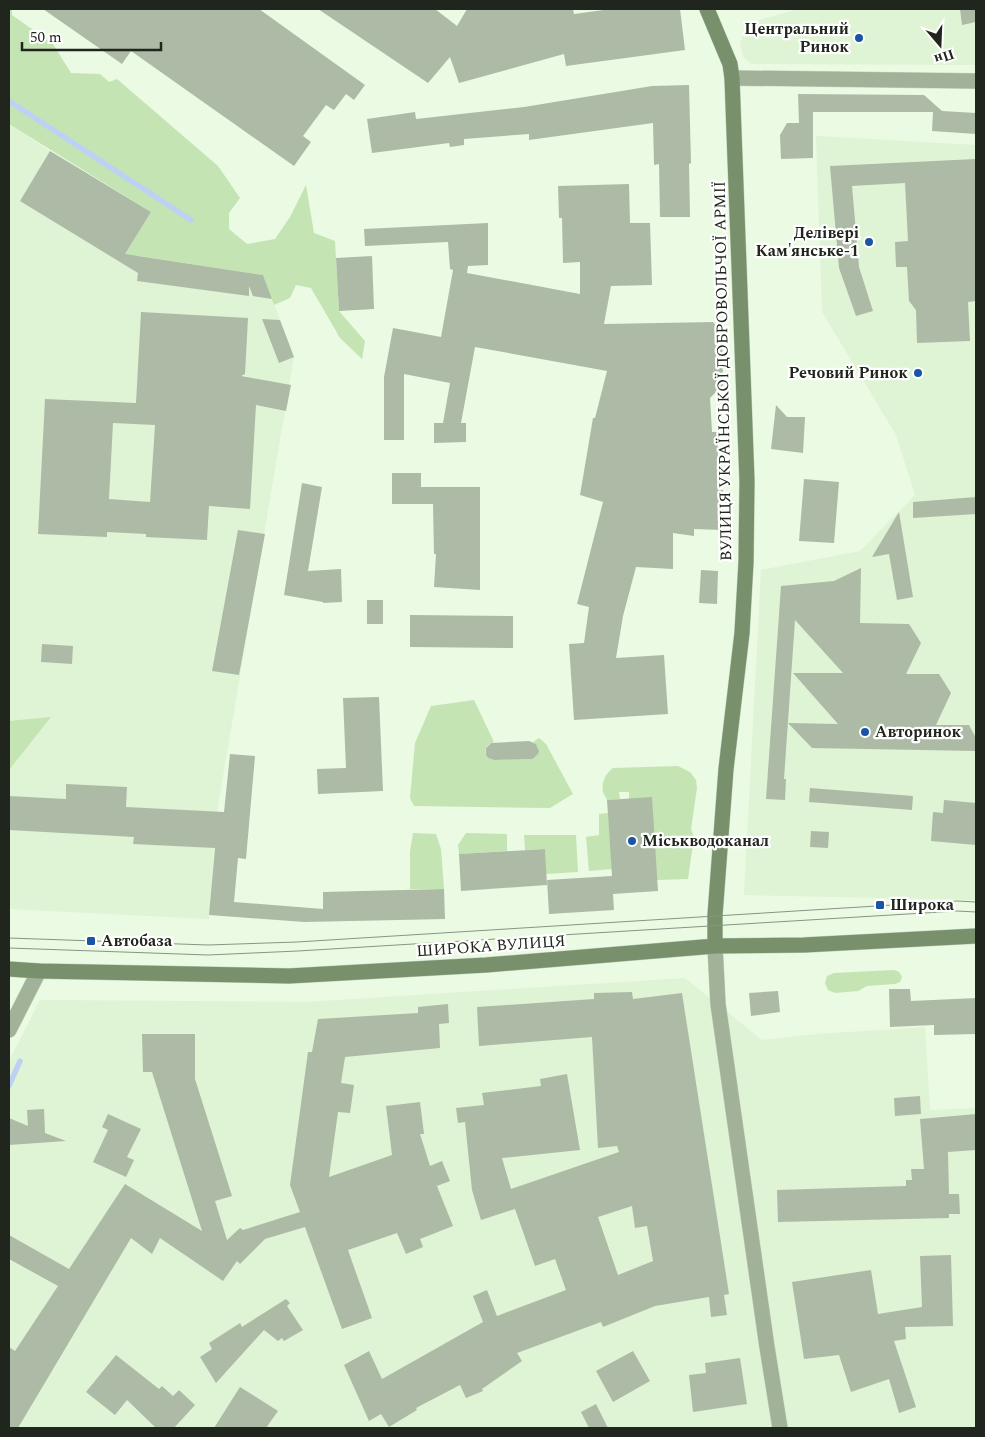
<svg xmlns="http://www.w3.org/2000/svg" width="985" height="1437" font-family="Spectral,serif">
<rect width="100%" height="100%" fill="#ebfae3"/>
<!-- built -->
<path fill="#dff3d5" d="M799,9H976V65L752,64L744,58L740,45L744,31L758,20Z
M9,124L50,151L151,212L179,262L263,275L294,357L217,812L209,919L9,909Z
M816,136L976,145V900L744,895L761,570L860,551L915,495L896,435L822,312Z
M685,978L762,1040L817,1034L925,1027L930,1110L976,1108V1428H9V1061L40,1000L306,1002Z"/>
<!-- green -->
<path fill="#c4e4b4" d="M9,9H12V15L53,44L71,73L100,74L109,82L117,79L218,166L240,198L229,213V229L247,244L275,239L290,217L306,185L314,233L335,241L339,311L365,341L362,359L340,338L311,288L296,285L290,298L274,305L263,275L140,256L120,262L151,212L9,124Z
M474,700L494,742C486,744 483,751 488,758L494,760L533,759C540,754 540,747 533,742L539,738L546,744L573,794L550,808L414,806L410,798L415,743L431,706Z
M51,717L9,770V721Z
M678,766L690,772L696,780L697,788L691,829L694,837L688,879L657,880L629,799V792H619L620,799L607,800C607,799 603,793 603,792C601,783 606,773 613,768Z
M608,813L612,869L589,871L586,837L599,835V814Z
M413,833L436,834L441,849L444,889H410V852Z
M466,833L507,834V851L459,854L458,845Z
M524,835H576L578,872L546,874L545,849L525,850Z
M894,970L899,972L902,977L900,982L895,984L867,986L858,991L835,993L828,990L825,983L827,976L834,973Z"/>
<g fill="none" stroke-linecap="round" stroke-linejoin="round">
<!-- stream -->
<path stroke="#bbd2f5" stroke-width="5.5" d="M9,101L191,220
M9,1086L20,1061"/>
</g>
<!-- building -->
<path fill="#adbba6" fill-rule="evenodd" d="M43,9H259L365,85L354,100L346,94L334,110L326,105L303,136L311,142L294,166L131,51L122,64Z
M318,9H435L457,26L467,9H573L574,14L611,9H680L685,50L566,66L564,54L459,83L450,57L428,83Z
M960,9H976V22L962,25Z
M689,85L691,163L689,164L690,217H660L659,164L654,165L653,123L529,140V134L464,139V145L450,147L449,143L372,153L367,119L415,112L416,119L524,107L652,86Z
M798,94L924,95L942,111L976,113V134L932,131L933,112H813V158L781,159L780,135L787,123H799Z
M50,151L151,212L125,254L263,275L272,299L253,296L249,286V296L137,281L138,273L20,201Z
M976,159V301L968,302L970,341L917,343L916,310L909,301L907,267H896L895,242L908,241L905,183L852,186L859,267L873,311L856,316L839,268L830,166Z
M629,184L630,223H650L652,285L611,286L604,324L713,322L722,332L723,385L710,398L712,432H717L718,455V490H723L722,530L694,529V536L673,533V569L636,567L623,616L616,658L664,655L668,714L574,720L569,644L584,643L589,607L577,604L603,502L580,495L593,418H595L607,371L475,347L461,423H466V442L434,443V423H443L450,383L404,374V440H384V377L393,328L441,337L453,270L450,269L448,242L365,246L364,229L488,223V265L468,266L467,273L580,294V262L563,263L562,218H559L558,186Z
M372,256L374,309L339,311L336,258Z
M141,312L248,318L245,374L241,376L291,385L286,411L256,405L250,509L209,506L207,540L146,537V534L107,532V537L38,534L45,399L136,403ZM113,423L155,425L150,502L109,499Z
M262,319L280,320L294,357L279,363Z
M776,405L787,417H805L803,453L771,449Z
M392,473H421V487H480V590L434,587L436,554H434L433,504H392Z
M804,479L839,482L834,543L799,541Z
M302,483L322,487L308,571L341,569L342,602L323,603V602L284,595Z
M976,497V514L913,518V502Z
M899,512L913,597L897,600L889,554L872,557Z
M238,530L265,534L239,675L212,671Z
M861,568L860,623L909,624L921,643L906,674H939L951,693L936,725H969L976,738V751L812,748L788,723L838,724L793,673H843L795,620L784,779H786L785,800L766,799L781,586L834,581Z
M701,570L718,571L717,604L699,603Z
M367,600H383V624H367Z
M410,615L513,616V648L410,647Z
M42,644L73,646L72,664L41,662Z
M379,697L383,791L318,794L317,769L346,768L343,698Z
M529,741L536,744L539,751L538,754L533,759L494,760L488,758L486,755V748L491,743Z
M230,754L255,756L246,859L238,858L234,902L323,909V892L444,889L445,919L304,922L209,915L215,848L133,844L134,837L9,830V796L66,799V784L127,787L126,807L224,812Z
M810,788L913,796L912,810L809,802Z
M652,797L658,891L613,894L614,910L549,914L547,880L612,876L607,800Z
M944,800L976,803V845L931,841L933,812L943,813Z
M811,831L829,832L828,848L810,847Z
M545,849L547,885L461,891L459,854Z
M889,989H910L911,1001L976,998V1034L934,1035V1025L890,1027Z
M778,991L780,1012L751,1016L749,993Z
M632,992L633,999L682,993L729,1294L724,1295L727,1315L711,1317L709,1297L655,1306L603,1327L601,1322L517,1353L522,1361L482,1389L483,1391L466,1398L460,1385L416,1408L417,1410L389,1427L381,1414L369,1421L344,1365L369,1351L382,1379L483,1322L473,1296L487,1290L497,1316L566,1290L555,1259L535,1266L515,1209L481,1220L472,1190L465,1122L458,1123L456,1108L484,1105L482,1093L541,1086L540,1079L567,1074L580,1150L502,1158L511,1189L619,1152L617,1146L598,1148L592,1037L479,1046L477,1007L594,999V993ZM632,1206L635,1228L647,1226L653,1261L618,1275L598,1217Z
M448,1004L449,1023L439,1024L440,1048L345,1057L341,1083L354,1085L350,1113L338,1112L329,1177L392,1155L386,1106L420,1102L424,1134H420L430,1166L442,1161L450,1181L437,1186L453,1226L420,1239L423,1247L406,1254L397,1233L348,1250L372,1318L342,1329L305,1227L265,1239L240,1264L237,1261L223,1281L160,1238L152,1254L131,1238L18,1428H9V1347L15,1351L58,1286L9,1259V1235L69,1269L125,1184L202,1231L152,1072H143L142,1034H195V1079L232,1196L215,1201L227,1240L240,1228L243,1230L300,1212L290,1185L308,1052H312L318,1019L418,1013V1007Z
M920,1096L921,1114L895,1116L894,1098Z
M44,1109L45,1133L66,1141L9,1145V1118L28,1126L27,1110Z
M108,1114L141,1129L127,1157L134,1160L126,1177L93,1162L108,1130L102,1127Z
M976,1114V1150L948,1152L949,1194H959L960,1214H949V1218L778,1222L777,1190L906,1186V1180H912L911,1169H924L920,1119Z
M951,1255L953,1326L905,1327L906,1339L894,1341L916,1407L899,1413L889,1379L851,1392L839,1355L804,1359L792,1282L871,1270L878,1314L922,1307L920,1256Z
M286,1299L290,1303L287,1306L303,1330L284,1341L282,1338L278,1341L264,1330L216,1383L200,1357L212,1349L209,1343L240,1323L242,1327Z
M633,1351L650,1381L613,1402L596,1371Z
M116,1355L159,1389L162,1386L173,1396L179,1390L195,1405L174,1428H156L127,1400L115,1415L86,1392Z
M740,1358L747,1404L693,1412L689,1375L706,1373L705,1363Z
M240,1387L278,1411L266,1428H214Z
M596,1404L608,1428H589L581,1412Z"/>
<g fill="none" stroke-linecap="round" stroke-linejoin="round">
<defs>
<path id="street" d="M732,78L976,81
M715,946L718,1004L767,1347L780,1428
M9,1030L39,971"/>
<path id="secondary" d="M707,9L730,64L732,78L747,481L746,562L742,633L726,769L715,915V946
M9,969L39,971L289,976L486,965L715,946L804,945L976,936"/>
</defs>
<!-- street casing -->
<use href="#street" stroke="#c6d4bf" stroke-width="16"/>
<!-- secondary casing -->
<use href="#secondary" stroke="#c6d4bf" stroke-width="16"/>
<!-- street -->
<use href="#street" stroke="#a1b298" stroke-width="15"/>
<!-- secondary -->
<use href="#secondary" stroke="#78916c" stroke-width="15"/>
<!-- tram -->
<path stroke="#8a9485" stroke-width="1" d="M9,938L208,945L297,942L957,901L976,902
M9,948L208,955L298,951L957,911L976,912"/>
</g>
<!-- markers -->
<g fill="#1954a5" stroke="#fff" stroke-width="2">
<circle cx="859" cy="38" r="5"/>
<circle cx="869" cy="242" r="5"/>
<circle cx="918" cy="373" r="5"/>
<circle cx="865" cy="732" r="5"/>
<circle cx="632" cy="841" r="5"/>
<rect x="875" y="900" width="10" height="10" rx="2.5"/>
<rect x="86" y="936" width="10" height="10" rx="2.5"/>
</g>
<g text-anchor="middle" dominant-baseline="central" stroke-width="4.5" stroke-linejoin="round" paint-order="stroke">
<!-- poi labels -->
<g font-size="16" font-weight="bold" fill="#20251d" stroke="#fff" text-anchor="start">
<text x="849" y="29" text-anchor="end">Центральний<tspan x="849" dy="18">Ринок</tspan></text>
<text x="859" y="233" text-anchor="end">Делівері<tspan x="859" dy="18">Кам'янське-1</tspan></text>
<text x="908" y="373" text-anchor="end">Речовий Ринок</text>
<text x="875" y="732">Авторинок</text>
<text x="642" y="841">Міськводоканал</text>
<text x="890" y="905">Широка</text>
<text x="101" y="941">Автобаза</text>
</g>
<!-- street labels -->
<g font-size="16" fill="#20251d" stroke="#fff">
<text transform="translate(723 371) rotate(-91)">ВУЛИЦЯ УКРАЇНСЬКОЇ ДОБРОВОЛЬЧОЇ АРМІЇ</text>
<text transform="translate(491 946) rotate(-4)">ШИРОКА ВУЛИЦЯ</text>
</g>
</g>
<!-- border -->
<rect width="985" height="1437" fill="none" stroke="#20251d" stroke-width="20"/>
<!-- north arrow -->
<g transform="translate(940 45) rotate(161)" stroke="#ffffff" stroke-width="4" paint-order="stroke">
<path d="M0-4L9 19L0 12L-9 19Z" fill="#20251d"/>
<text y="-8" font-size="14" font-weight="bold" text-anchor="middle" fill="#20251d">Пн</text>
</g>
<!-- scale -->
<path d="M22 42v8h139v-8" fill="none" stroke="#20251d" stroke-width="2.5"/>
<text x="30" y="42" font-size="15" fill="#20251d" stroke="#ffffff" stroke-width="4" paint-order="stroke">50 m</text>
</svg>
